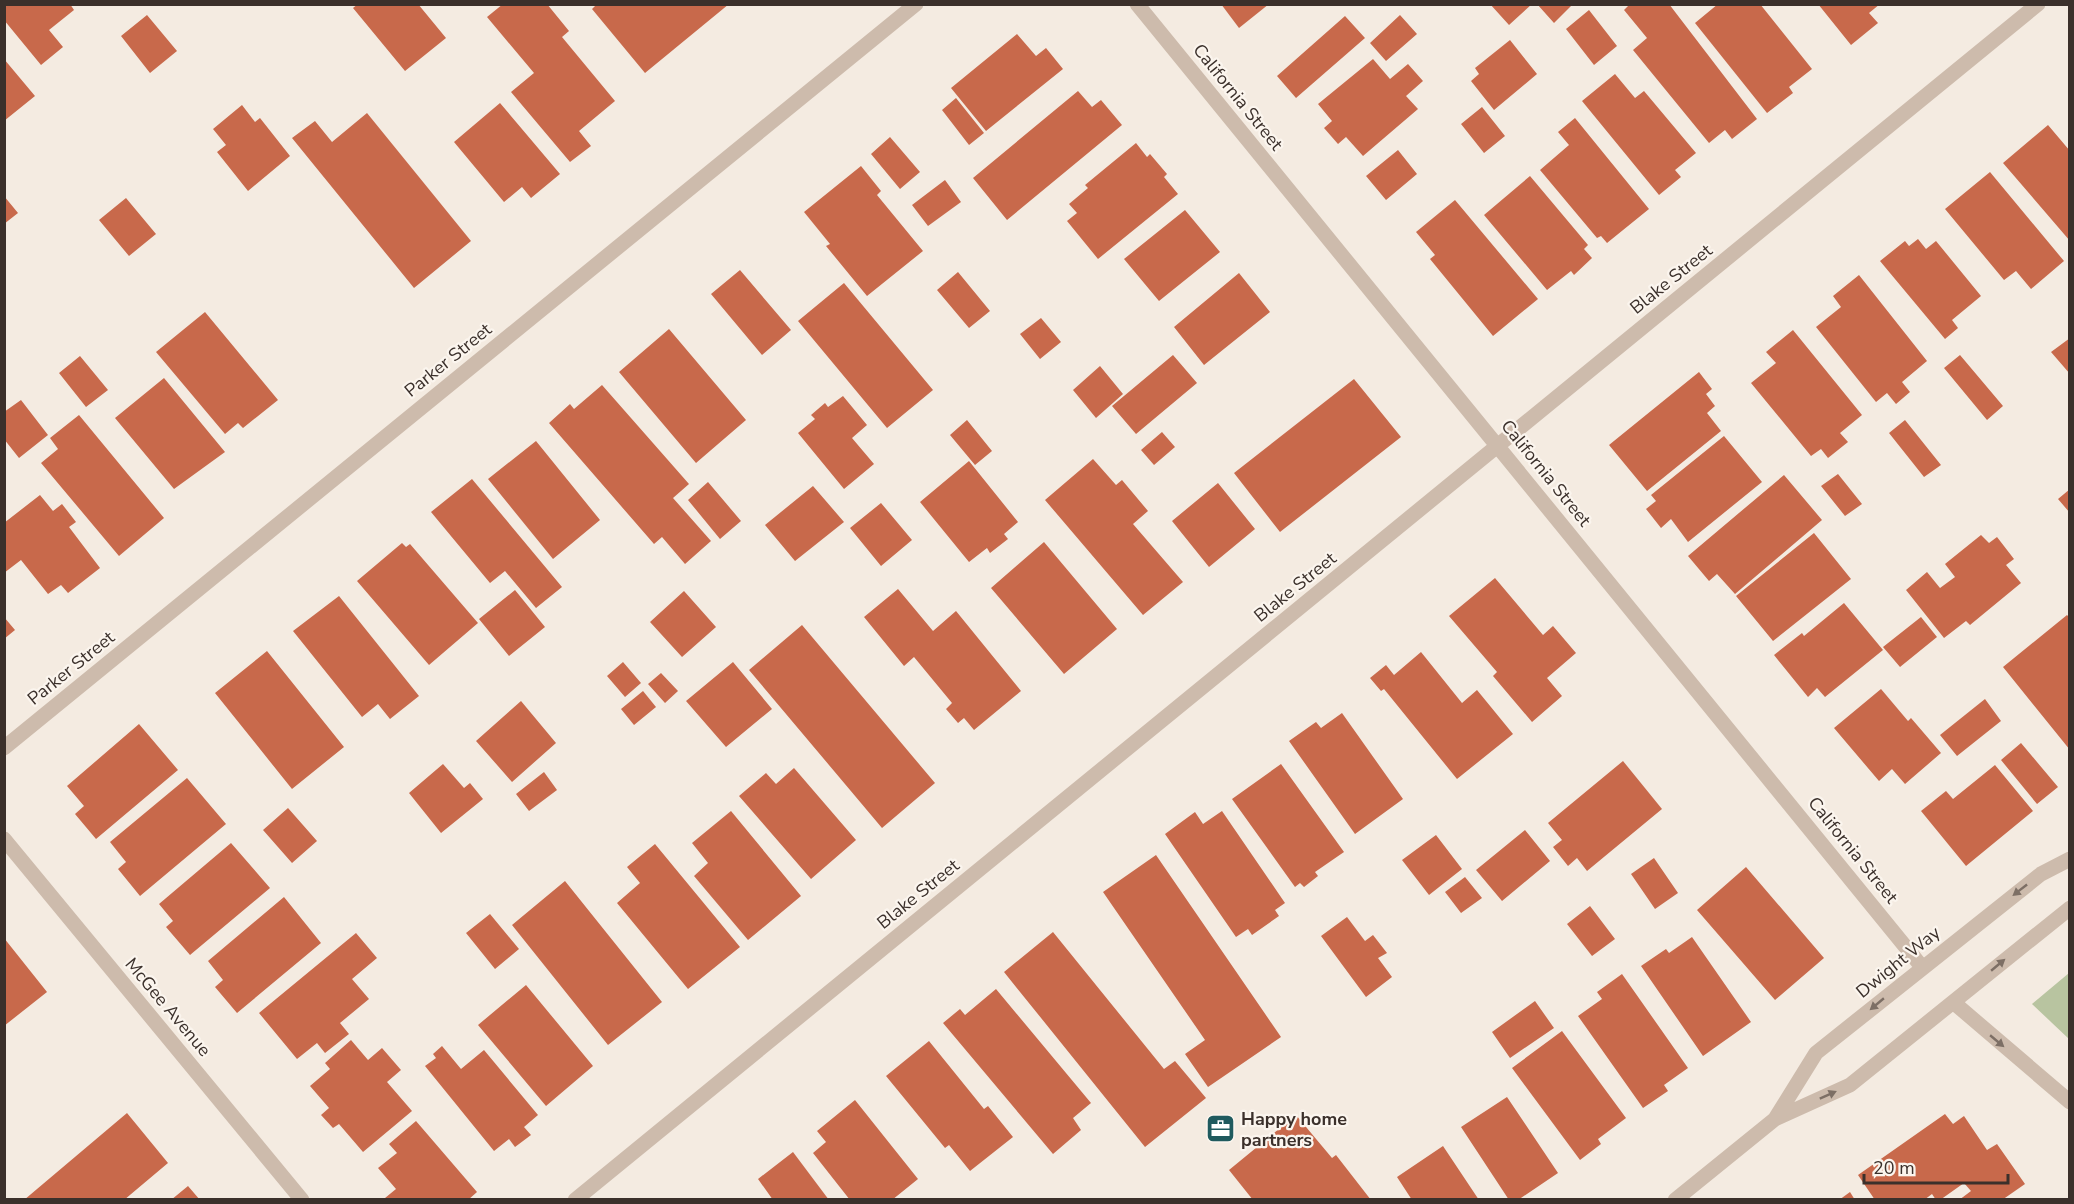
<svg xmlns="http://www.w3.org/2000/svg" width="2074" height="1204" font-family="'Nunito Sans',sans-serif">
<rect width="100%" height="100%" fill="#f4ebe1"/>
<!-- green -->
<path fill="#b8c4a0" d="M2069,973V1039L2032,1004Z"/>
<!-- building -->
<path fill="#c8694b" d="M4,4H70L74,10L49,30L63,47L41,65L4,20Z
M358,4H418L446,38L405,71L353,8Z
M503,4H547L569,31L562,37L615,101L579,131L591,146L570,162L511,92L534,73L487,17Z
M597,4H729L645,73L592,9Z
M1221,4H1269L1239,28Z
M1490,4H1532L1509,25Z
M1537,4H1573L1554,23Z
M1630,4H1669L1757,119L1732,139L1725,130L1709,143L1633,50L1647,38L1624,10Z
M1718,4H1760L1812,69L1789,87L1793,93L1767,113L1695,23Z
M1818,4H1880L1869,13L1878,23L1851,45Z
M1589,10L1617,46L1594,65L1566,29Z
M147,15L177,51L150,73L121,36Z
M1400,15L1417,34L1386,61L1370,43Z
M1345,16L1365,38L1296,98L1277,76Z
M1017,34L1036,56L1046,48L1063,69L986,131L951,88Z
M1510,40L1537,74L1494,110L1471,81L1479,74L1475,68Z
M4,59L35,96L4,121Z
M1373,59L1390,79L1408,64L1423,81L1406,96L1418,109L1363,156L1346,137L1338,144L1324,128L1332,121L1318,104Z
M1615,74L1635,98L1644,91L1696,153L1675,170L1681,177L1659,195L1582,101Z
M1078,91L1092,107L1101,100L1122,125L1007,220L973,178Z
M956,98L984,133L969,145L942,110Z
M500,103L560,174L531,198L522,187L504,202L454,142Z
M242,105L255,122L260,118L290,156L248,191L217,152L226,145L213,129Z
M1482,107L1505,136L1484,153L1461,124Z
M367,113L471,241L414,288L292,138L315,121L332,142Z
M1575,118L1649,209L1607,243L1601,236L1597,238L1540,170L1569,145L1558,132Z
M2048,125L2070,151V241L2003,163Z
M890,137L920,172L900,189L871,154Z
M1136,143L1147,157L1150,154L1167,174L1164,177L1178,194L1098,259L1067,221L1077,213L1069,204L1088,188L1085,185Z
M1398,150L1417,174L1386,200L1366,176Z
M861,166L881,191L877,195L923,251L867,296L826,246L830,244L804,212Z
M1990,172L2064,261L2031,289L2016,271L2004,280L1945,209Z
M1530,176L1588,245L1584,249L1592,258L1574,275L1571,271L1547,290L1484,215Z
M945,180L961,202L928,226L912,205Z
M4,196L18,213L4,224Z
M126,198L156,234L129,256L99,220Z
M1455,200L1538,299L1493,336L1430,259L1435,255L1416,232Z
M1185,210L1220,252L1159,301L1124,259Z
M1918,239L1926,249L1936,241L1981,296L1952,320L1958,328L1945,339L1880,261L1905,241L1909,246Z
M740,270L791,330L762,355L711,294Z
M958,272L990,311L969,328L937,290Z
M1239,273L1270,312L1204,365L1174,327Z
M1859,275L1927,361L1902,382L1910,392L1896,404L1887,393L1876,402L1816,327L1841,307L1833,296Z
M844,283L933,390L887,428L798,321Z
M205,312L278,400L243,428L238,423L225,434L156,352Z
M1041,318L1061,342L1040,359L1020,334Z
M669,329L746,420L696,463L619,372Z
M1793,330L1862,415L1840,433L1848,442L1828,458L1821,449L1811,456L1751,383L1776,363L1766,352Z
M2070,338V374L2051,352Z
M1173,355L1197,383L1136,434L1112,406Z
M1960,355L2003,406L1987,420L1944,368Z
M80,356L108,390L86,407L59,373Z
M1100,366L1123,394L1096,418L1073,390Z
M1699,372L1712,389L1706,394L1715,406L1707,413L1721,431L1647,491L1609,445Z
M164,378L225,452L174,489L115,418Z
M1354,379L1401,437L1280,532L1234,473Z
M602,385L689,484L673,498L711,541L685,564L662,537L654,544L549,423L570,404L574,409Z
M843,396L867,425L852,438L874,464L844,489L798,433L815,419L811,415L825,403L828,407Z
M21,400L48,435L19,458L4,439V412Z
M79,415L164,518L119,556L41,463L58,449L50,438Z
M967,420L992,451L975,465L950,435Z
M1905,420L1941,465L1924,477L1889,433Z
M1162,432L1175,447L1154,465L1141,450Z
M1724,436L1762,482L1688,542L1671,519L1661,528L1646,509L1656,501L1651,495Z
M536,441L600,520L553,559L488,479Z
M1093,459L1116,485L1122,480L1148,511L1133,524L1183,582L1143,615L1045,500Z
M969,461L1018,522L1004,534L1008,539L990,553L987,548L969,562L920,502Z
M1838,474L1862,504L1845,516L1821,486Z
M1784,475L1822,520L1735,594L1717,574L1709,581L1688,556Z
M472,479L562,587L536,608L505,571L490,583L431,512Z
M708,482L741,521L720,539L688,500Z
M1218,483L1255,529L1209,567L1172,521Z
M813,486L844,522L795,561L765,525Z
M2070,489V513L2058,499Z
M40,495L53,511L62,504L76,522L69,527L100,568L68,593L61,585L48,594L21,560L4,573V523Z
M881,503L912,540L881,566L850,528Z
M1814,533L1851,579L1773,641L1736,596Z
M1981,535L1989,543L1997,537L2014,559L2006,565L2021,583L1970,625L1966,621L1944,638L1906,590L1927,572L1940,588L1955,577L1945,564Z
M1044,542L1117,629L1064,674L991,588Z
M402,543L406,547L410,544L478,623L429,665L357,581Z
M1495,578L1543,635L1553,626L1576,653L1547,678L1562,696L1532,722L1493,676L1497,672L1449,616Z
M898,589L933,631L956,611L1021,691L974,730L964,718L958,723L946,709L952,703L914,657L904,666L864,617Z
M515,590L545,627L509,656L479,619Z
M684,591L716,627L682,657L650,622Z
M339,596L419,696L390,719L378,704L362,717L293,631Z
M1844,603L1883,650L1825,697L1817,688L1808,697L1774,655L1802,633L1804,636Z
M2067,615L2070,618V750L2003,667Z
M4,617L15,630L4,639Z
M1921,617L1937,637L1900,667L1883,647Z
M802,625L935,783L882,828L749,670Z
M267,651L344,747L292,789L215,693Z
M1421,652L1462,703L1477,690L1513,734L1457,779L1384,689L1381,691L1370,678L1386,665L1394,675Z
M623,662L641,683L625,697L607,676Z
M733,662L772,709L726,747L686,701Z
M661,673L678,691L665,703L648,684Z
M1881,689L1908,721L1911,718L1941,753L1905,784L1892,769L1879,781L1834,728Z
M643,691L656,707L634,725L621,709Z
M1985,699L2001,721L1957,756L1940,735Z
M521,701L556,743L512,782L476,741Z
M1342,713L1403,799L1355,834L1289,741L1316,722L1321,728Z
M139,724L178,770L96,839L75,814L84,806L67,786Z
M2021,743L2058,787L2037,804L2001,760Z
M1623,761L1662,809L1587,871L1577,858L1568,866L1553,847L1562,840L1548,823Z
M443,764L464,788L470,783L483,799L441,833L409,793Z
M1281,764L1344,852L1315,872L1318,876L1304,887L1300,883L1295,887L1232,799Z
M1995,765L2033,811L1966,866L1921,811L1946,791L1953,799Z
M794,768L856,840L811,879L739,796L766,773L776,784Z
M544,772L557,790L529,811L516,794Z
M187,778L226,824L140,896L118,869L126,862L110,842Z
M288,808L317,841L292,863L263,830Z
M731,811L801,896L748,940L694,876L708,863L692,843Z
M1222,811L1285,903L1275,910L1279,916L1252,935L1248,929L1236,937L1165,834L1195,812L1203,824Z
M1525,830L1550,861L1502,901L1476,870Z
M1436,835L1462,869L1429,895L1402,860Z
M231,843L270,888L190,955L166,927L173,921L159,904Z
M655,844L740,947L688,989L617,903L640,883L627,867Z
M1156,855L1281,1037L1208,1087L1185,1054L1205,1040L1103,892Z
M1654,858L1678,893L1655,909L1631,874Z
M1746,867L1824,958L1775,1000L1697,910Z
M1465,877L1482,898L1461,913L1445,892Z
M565,881L662,1002L608,1045L512,925Z
M284,897L321,943L237,1013L215,987L223,980L208,961Z
M1590,906L1615,939L1592,956L1567,924Z
M490,914L519,949L495,969L466,933Z
M1347,917L1365,941L1373,935L1387,953L1378,958L1392,977L1366,997L1321,936Z
M1053,932L1164,1069L1175,1061L1206,1098L1145,1147L1004,972Z
M356,933L377,958L352,979L369,999L340,1023L349,1034L325,1053L317,1043L297,1059L259,1013Z
M1692,937L1751,1022L1703,1056L1641,966L1666,949L1669,953Z
M4,938L47,992L4,1026Z
M1622,974L1688,1068L1664,1085L1668,1091L1643,1108L1578,1016L1602,999L1597,992Z
M526,985L593,1066L546,1106L478,1025Z
M996,989L1091,1103L1073,1118L1081,1130L1053,1154L943,1023L960,1009L965,1015Z
M1535,1001L1554,1028L1510,1058L1492,1032Z
M1562,1031L1626,1118L1598,1139L1601,1144L1580,1160L1512,1068Z
M351,1040L368,1060L382,1048L401,1070L387,1082L412,1111L363,1152L339,1124L333,1128L321,1115L329,1108L310,1086L330,1069L325,1063Z
M929,1041L984,1109L988,1106L1013,1137L970,1171L949,1145L945,1148L886,1076Z
M442,1046L461,1069L484,1050L538,1115L524,1127L531,1135L515,1147L509,1139L494,1151L425,1066L436,1058L433,1054Z
M1507,1097L1558,1173L1518,1200H1509L1461,1127Z
M855,1100L918,1179L892,1200H850L813,1153L826,1142L817,1131Z
M127,1113L168,1163L124,1200H24Z
M1945,1114L1953,1124L1964,1116L1987,1150L1997,1144L2025,1184L2002,1200H1959L1971,1191L1964,1183L1940,1200H1936L1932,1194L1924,1200H1875L1858,1175Z
M1296,1115L1332,1158L1336,1155L1371,1200H1253L1229,1170Z
M416,1121L477,1192L468,1200L385,1198L396,1189L378,1168L397,1153L389,1144Z
M1443,1146L1479,1200H1412L1397,1177Z
M793,1152L829,1200H773L758,1179Z
M188,1186L200,1200H171Z
M1850,1192L1855,1200H1839Z"/>
<g fill="none" stroke-linecap="round" stroke-linejoin="round">
<!-- minor -->
<path stroke="#cdbbac" stroke-width="15" d="M1137,4L1922,967
M4,748L916,4
M4,839L302,1200
M1953,1002L2070,1102
M1775,1119L1816,1053L2041,874L2070,859
M575,1200L2038,4
M1675,1200L1775,1119L1850,1085L2070,908"/>
</g>
<!-- one-way arrows -->
<defs><path id="oneway-solid" d="M-6-.8H1V-3.2L6.5 0L1 3.2V.8H-6Z" transform="scale(1.5)"/></defs>
<g fill="#7d6f65">
<use href="#oneway-solid" transform="translate(2020 890) rotate(142)"/>
<use href="#oneway-solid" transform="translate(1998 965) rotate(-40)"/>
<use href="#oneway-solid" transform="translate(1877 1004) rotate(140)"/>
<use href="#oneway-solid" transform="translate(1997 1041) rotate(40)"/>
<use href="#oneway-solid" transform="translate(1828 1095) rotate(-24)"/>
</g>
<!-- icons -->
<defs>
<symbol id="office-square" viewBox="-11 -11 22 22"><rect x="-9" y="-9" width="18" height="18" rx="4" fill="#1f5a5e" stroke="#fbf5ee"/><path d="M-6-3h4V-5.5h4V-3h4V5H-6ZM-1-4.5V-3h2v-1.5ZM-6 0V1H6V0Z" fill="#fff"/></symbol>
</defs>
<g fill-rule="evenodd">
<use href="#office-square" x="1204" y="1112" width="33" height="33"/>
</g>
<g text-anchor="middle" dominant-baseline="central" stroke-width="4.5" stroke-linejoin="round" paint-order="stroke">
<!-- street labels -->
<g font-size="18" fill="#3b302b" stroke="#fbf5ee">
<text transform="translate(1238 97) rotate(51)">California Street</text>
<text transform="translate(1671 279) rotate(-39)">Blake Street</text>
<text transform="translate(448 360) rotate(-39)">Parker Street</text>
<text transform="translate(1546 473) rotate(51)">California Street</text>
<text transform="translate(1295 587) rotate(-39)">Blake Street</text>
<text transform="translate(71 668) rotate(-39)">Parker Street</text>
<text transform="translate(1853 850) rotate(51)">California Street</text>
<text transform="translate(918 894) rotate(-39)">Blake Street</text>
<text transform="translate(1898 962) rotate(-39)">Dwight Way</text>
<text transform="translate(168 1007) rotate(50)">McGee Avenue</text>
</g>
<!-- poi labels -->
<g font-size="18" font-weight="bold" fill="#3b302b" stroke="#fbf5ee" text-anchor="start">
<text x="1241" y="1119">Happy home<tspan x="1241" dy="21">partners</tspan></text>
</g>
</g>
<!-- border -->
<rect width="2074" height="1204" fill="none" stroke="#3b302b" stroke-width="12"/>
<!-- scale -->
<path d="M1864 1174v9h144v-9" fill="none" stroke="#3b302b" stroke-width="3"/>
<text x="1873" y="1174" font-size="18" fill="#3b302b" stroke="#fbf5ee" stroke-width="4.5" paint-order="stroke">20 m</text>
</svg>
